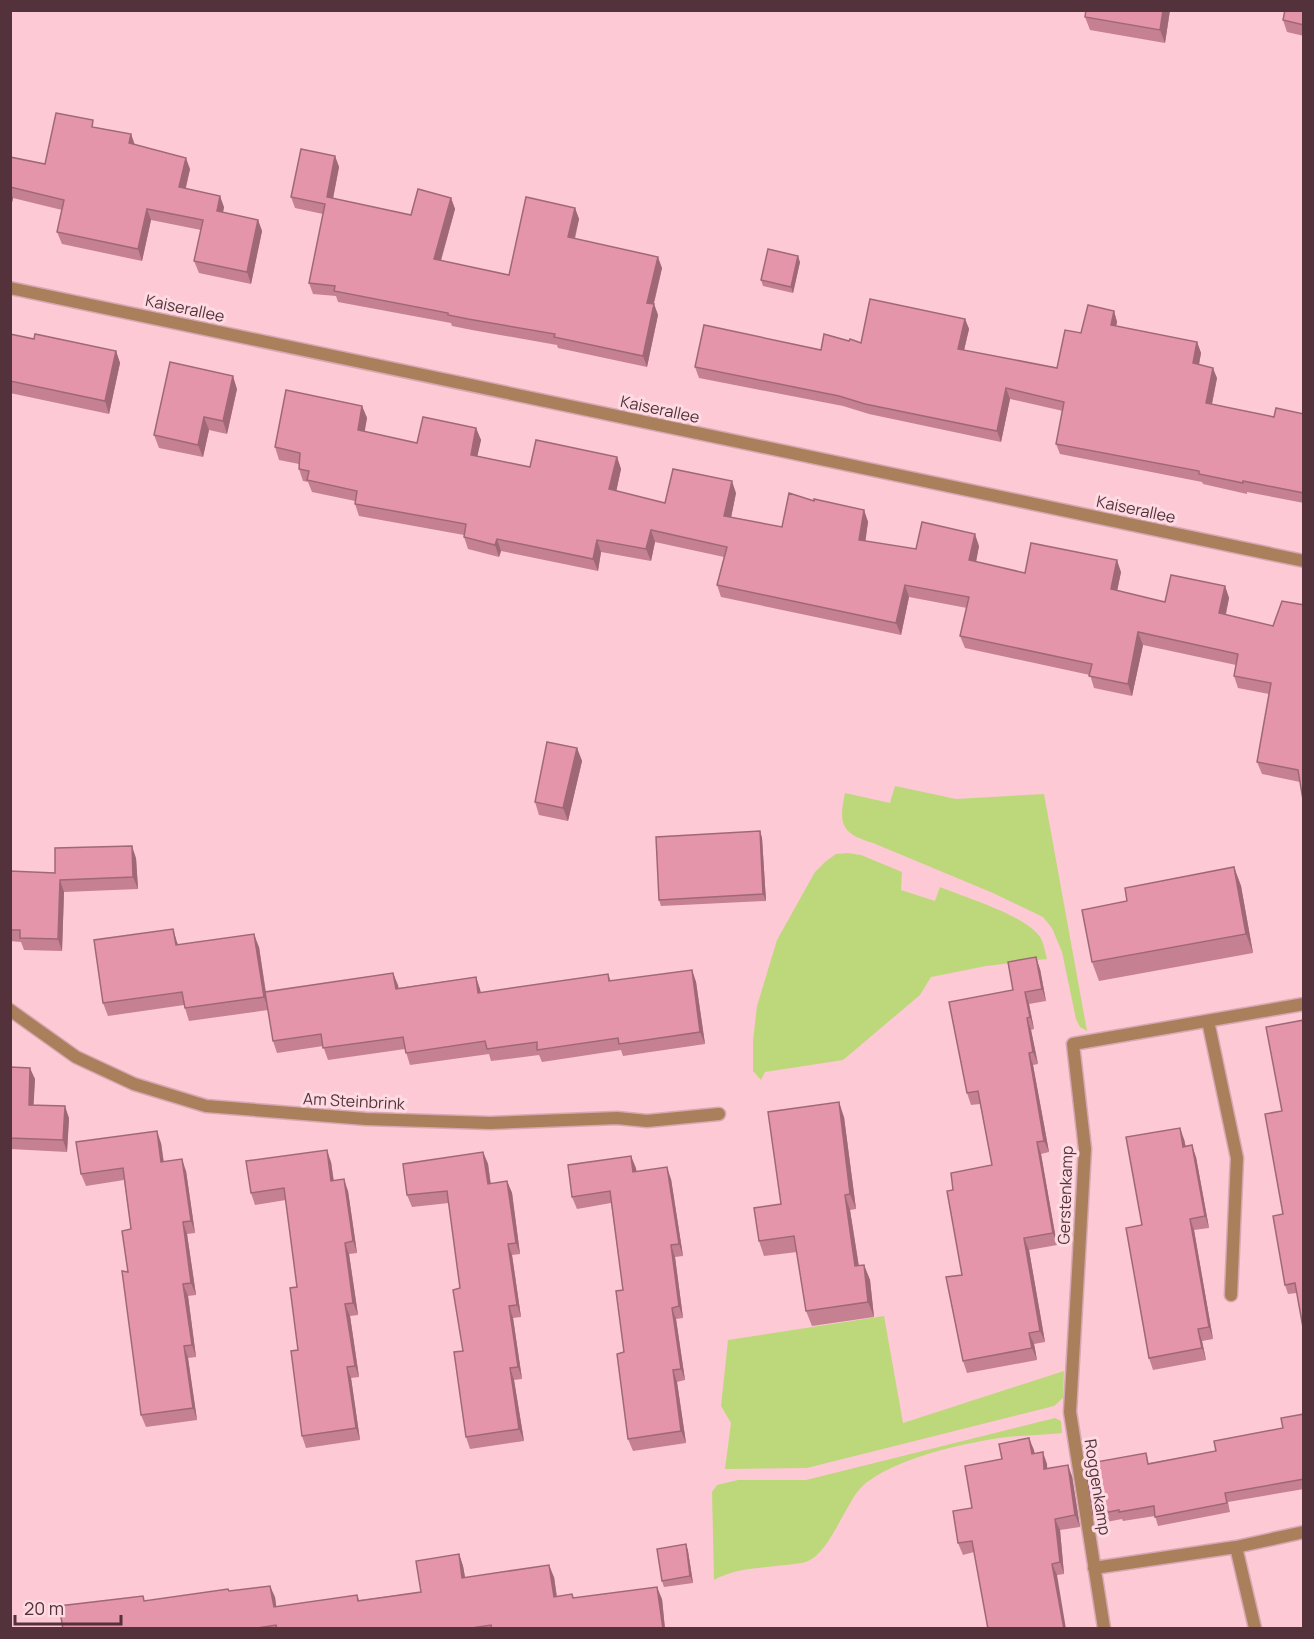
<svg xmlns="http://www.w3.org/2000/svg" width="1314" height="1639" font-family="Manrope,sans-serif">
<rect width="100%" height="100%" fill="#fcc9d5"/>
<!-- green -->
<path fill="#bdd87a" d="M895,786L956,799L1044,794L1087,1031L1080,1027L1076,1019L1062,952L1052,928L1043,917L993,893L873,843C842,834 838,825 845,793L890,803Z
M847,853L861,855L902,872L901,890L935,901L940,887C964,897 1027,916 1040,937C1044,943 1045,952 1047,959L986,966L931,977L920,995L843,1060L765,1072L761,1080L753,1071V1041L757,1006L777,940L815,872L825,862L836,854Z
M884,1316L903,1423L1064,1371L1063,1398L1054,1406L807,1468L725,1469L731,1423L721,1406L728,1340Z
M1055,1418L1061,1421L1062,1433C1044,1435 1025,1435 1007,1437C967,1442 884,1460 858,1491C844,1509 828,1553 808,1561C801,1564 792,1564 785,1565C761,1568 735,1568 714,1580L712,1492L717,1485L738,1480H806Z"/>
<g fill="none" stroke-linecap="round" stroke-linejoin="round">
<defs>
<path id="street" d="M10,288L1304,561
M10,1010L76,1057L134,1084L206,1106L366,1119L490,1123L617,1118L647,1121L719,1114
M1208,1021L1237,1158L1231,1295
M1236,1547L1255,1628
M1094,1568L1236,1547L1304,1532
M1104,1628L1070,1412L1085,1149L1073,1044L1304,1004"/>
</defs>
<!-- street casing -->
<use href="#street" stroke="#d7a8b3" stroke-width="15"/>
<!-- street -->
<use href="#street" stroke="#aa805c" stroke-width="12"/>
</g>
<!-- wall -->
<path fill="#c58092" d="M1086,10H1170L1165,43L1090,30L1085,17Z
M1304,10V36L1287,32L1283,20Z
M95,127L131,134L135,145L190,169L186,188L224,207L223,212L258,220L262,231L251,284L199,273L194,261L201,230L151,220L142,261L62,244L57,232L62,210L13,198L10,211V157L45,164Z
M335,156L339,167L333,199L411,215L451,198L455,209L441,261L509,275L575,208L579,219L575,239L662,268L654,304L658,315L647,367L558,348L557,345L472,330L452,326L451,323L338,302L336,296L313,294L309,283L323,214L295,208L291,197Z
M800,262L793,293L763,286L761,280Z
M1114,311L1117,322L1116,326L1197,342L1201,353L1199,365L1217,378L1212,404L1274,417L1304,414V503L1247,492V494L1203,484L1202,482L1060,454L1056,444L1063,411L1010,399L1001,442L869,414L843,406L699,378L695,367L821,350L849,341L861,343L965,319L969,329L964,350L1057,368L1081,333Z
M10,334L34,339L116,351L120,363L109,414L10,393Z
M237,389L227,434L209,430L203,457L159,448L154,435Z
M362,406L367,418L364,431L417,443L476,428L481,440L477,456L530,467L617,457L621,469L616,491L665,503L736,493L731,517L782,527L814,501L864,510L868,522L865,541L916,549L979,546L976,562L1025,573L1121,572L1117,591L1165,602L1225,586L1229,598L1226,615L1273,626L1300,782L1262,774L1257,762L1269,694L1238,688L1234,676L1236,665L1143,645L1132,696L1094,688L1090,675L965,648L960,636L967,608L909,597L901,635L721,597L717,585L724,557L655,542L651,561L601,552L598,571L501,551L499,557L468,549L464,537V535L359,516L355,504V501L312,492L308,482L303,481L299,469V464L279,460L275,447Z
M577,748L582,761L568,821L539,815L535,802Z
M760,831L762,838L766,901L661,906L659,900Z
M136,858L138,889L64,892L62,951L24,950L21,942L10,941V871L55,873Z
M1234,867L1241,886L1253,953L1099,981L1092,962L1127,901Z
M177,942L178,944L259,947L266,992L393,973L398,988L476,977L481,993L608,974L611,981L692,970L696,982L705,1044L623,1056L621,1050L542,1062L539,1055L491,1061L489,1054L410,1065L405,1049L328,1060L323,1046L277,1053L273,1041L268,1010L189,1021L184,1005L108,1016L103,1003Z
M1040,969L1046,1001L1029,1004L1034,1029L1031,1030L1038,1064L1033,1065L1049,1152L1041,1154L1057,1245L1029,1250L1045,1342L1034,1344L1037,1360L967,1373L963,1361L962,1275L953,1190L992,1165L980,1104L971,1105L967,1093L1013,990Z
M10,1067L35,1079L33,1105L69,1118L67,1152L10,1149Z
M1282,1111L1297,1293L1288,1294L1285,1285Z
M844,1117L856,1209L850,1210L859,1266L864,1265L870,1280L874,1317L812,1326L806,1311L797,1252L764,1256L759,1241L781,1204Z
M1184,1139L1186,1147L1196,1157L1209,1228L1194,1230L1213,1339L1202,1341L1206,1360L1153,1370L1149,1358L1142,1225Z
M161,1143L164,1162L186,1171L195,1233L187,1234L196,1295L188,1296L196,1357L188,1358L197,1420L146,1427L141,1415L128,1272L131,1229L124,1180L86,1186L81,1174Z
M483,1152L488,1164L491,1184L507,1181L512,1193L520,1254L512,1255L521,1317L513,1318L522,1379L514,1380L524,1441L470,1449L466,1437L460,1288L449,1203L412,1207L407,1195Z
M331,1162L334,1181L348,1191L357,1253L349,1254L358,1315L350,1316L359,1377L351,1378L360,1440L306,1448L302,1436L298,1350L297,1287L286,1200L255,1205L251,1193Z
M636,1168V1172L671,1179L683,1256L675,1257L683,1318L676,1319L685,1380L677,1382L686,1443L633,1451L628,1439L624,1352L623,1290L611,1203L577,1209L572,1197Z
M1304,1414V1489L1228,1502L1230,1512L1158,1526L1155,1516L1123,1521L1122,1519L1096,1524L1093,1515L1149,1463L1216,1451L1283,1428Z
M1029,1438L1034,1454L1047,1464V1468L1072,1476L1080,1527L1060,1530L1064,1574L1057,1575L989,1628L974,1552L963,1555L958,1543L1002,1459Z
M686,1544L688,1551L693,1583L664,1587L662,1581Z
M459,1554L463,1566L465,1577H554L557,1596L573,1598L662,1599L665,1629H63L145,1601L229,1591L275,1597L276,1607L357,1595L359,1600L421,1592Z"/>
<!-- shaded-wall -->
<path fill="#a06877" d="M1163,10H1170L1165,43L1160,30Z
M131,134L135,146L129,143Z
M335,156L339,167L331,208L327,197Z
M186,158L190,169L183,198L179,187Z
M10,191L13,198L10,211Z
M220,196L224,207L221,222L217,211Z
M451,198L455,209L438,270L434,259Z
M575,208L579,219L572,248L568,237Z
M147,209L151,220L142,261L138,249Z
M258,220L262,231L251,284L247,272Z
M798,256L800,262L793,293L791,287Z
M658,257L662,268L651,314L647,303Z
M654,304L658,315L647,367L643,356Z
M1114,311L1117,322L1114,336L1111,325Z
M965,319L969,329L962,359L958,349Z
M1197,342L1201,353L1197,374L1193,363Z
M116,351L120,363L109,414L105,401Z
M1213,368L1217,378L1210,413L1206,403Z
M233,376L237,389L227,434L223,421Z
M1006,388L1010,399L1001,442L997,431Z
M362,406L367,418L363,442L358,430Z
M204,417L209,430L203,457L198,445Z
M476,428L481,440L475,467L471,455Z
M617,457L621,469L614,502L609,489Z
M732,481L736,493L729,528L724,516Z
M864,510L868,522L864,552L859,540Z
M651,530L655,542L651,561L646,549Z
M975,534L979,546L974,572L969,560Z
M497,539L501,551L499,557L495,545Z
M597,540L601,552L598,571L593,559Z
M1117,560L1121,572L1115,601L1111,589Z
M905,585L909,597L901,635L896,623Z
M1225,586L1229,598L1223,625L1219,613Z
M1138,632L1143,645L1132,696L1128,684Z
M577,748L582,761L568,821L563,808Z
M760,831L762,838L766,901L763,894Z
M132,846L136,858L138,889L133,877Z
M1234,867L1241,886L1253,953L1246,934Z
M60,880L64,892L62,951L58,939Z
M173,929L177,942L180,957L176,945Z
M254,934L259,947L268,1009L264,997Z
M1036,957L1040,969L1046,1001L1042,989Z
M692,970L696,982L705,1044L700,1032Z
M393,973L398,985L401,1001L396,989Z
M476,977L480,989L483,1005L478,993Z
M1025,992L1029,1004L1034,1029L1030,1017Z
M1027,1018L1031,1030L1038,1064L1033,1052Z
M1029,1053L1033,1065L1049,1152L1044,1141Z
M30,1068L35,1079L33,1116L29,1105Z
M839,1102L844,1117L856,1209L850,1194Z
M65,1106L69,1118L67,1152L63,1140Z
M1180,1128L1184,1139L1188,1159L1183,1147Z
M157,1131L161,1143L165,1174L161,1162Z
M1037,1142L1041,1154L1057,1245L1053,1233Z
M1192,1145L1196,1157L1209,1228L1205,1216Z
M327,1150L331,1162L335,1193L331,1181Z
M483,1152L488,1164L492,1196L488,1184Z
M631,1156L636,1168L638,1184L633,1172Z
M182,1159L186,1171L195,1233L191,1221Z
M667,1167L671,1179L683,1256L679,1244Z
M344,1179L348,1191L357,1253L353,1241Z
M507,1181L512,1193L520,1254L516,1243Z
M845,1195L850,1210L861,1281L855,1266Z
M1190,1219L1194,1230L1213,1339L1209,1327Z
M183,1222L187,1234L196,1295L191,1283Z
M1024,1238L1029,1250L1045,1342L1040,1331Z
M345,1243L349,1254L358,1315L353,1303Z
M508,1244L512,1255L521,1317L517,1305Z
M671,1245L675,1257L683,1318L679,1306Z
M864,1265L870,1280L874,1317L868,1302Z
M183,1284L188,1296L196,1357L192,1345Z
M345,1304L350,1316L359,1377L355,1366Z
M509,1306L513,1318L522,1379L518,1367Z
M672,1308L676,1319L685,1380L681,1369Z
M1198,1329L1202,1341L1206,1360L1202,1348Z
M1029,1333L1034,1344L1037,1360L1032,1348Z
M184,1346L188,1358L197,1420L193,1408Z
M347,1367L351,1378L360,1440L356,1428Z
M510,1368L514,1380L524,1441L519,1429Z
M673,1370L677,1382L686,1443L681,1431Z
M1029,1438L1034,1450L1037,1466L1032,1454Z
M1043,1452L1047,1464L1048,1480L1044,1469Z
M1068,1465L1072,1476L1080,1527L1075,1515Z
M1055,1519L1060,1530L1064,1574L1060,1562Z
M686,1544L688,1551L693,1583L690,1576Z
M459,1554L463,1566L467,1589L462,1578Z
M1052,1564L1057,1575L1066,1629H1064Z
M549,1565L554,1577L558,1608L554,1597Z
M270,1586L275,1597L278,1619L274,1607Z
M657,1587L662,1599L665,1629H663Z"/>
<!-- building -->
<path fill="#e595aa" stroke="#a06877" stroke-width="1.5" d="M1086,10H1163L1160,30L1085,17Z
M1285,10H1304V25L1283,20Z
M56,113L93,120L92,127L131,134L129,143L186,158L179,187L220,196L217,211L258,220L247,272L194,261L203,220L147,209L138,249L57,232L64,200L10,187V157L45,164Z
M301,149L335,156L327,197L411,215L418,189L451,198L434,259L509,275L526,197L575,208L568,237L658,257L647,303L654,304L643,356L554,337L555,334L468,319L448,315V313L334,291L335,286L309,283L325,204L291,197Z
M768,249L798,256L791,287L761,280Z
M870,299L965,319L958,349L1057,368L1065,330L1081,333L1088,305L1114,311L1111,325L1197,342L1193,363L1213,368L1206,403L1274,417L1276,408L1304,414V493L1243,481V483L1199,474V471L1056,444L1064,402L1006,388L997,431L865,404L839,396L695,367L704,325L821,350L824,334L849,341L850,339L861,343Z
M10,334L34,339L35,334L116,351L105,401L10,381Z
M170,362L233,376L223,421L204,417L198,445L154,435Z
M286,390L362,406L358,430L417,443L423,417L476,428L471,455L530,467L536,440L617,457L609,489L665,503L673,469L732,481L724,516L782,527L789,493L814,501V499L864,510L859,540L916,549L922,522L975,534L969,560L1025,573L1031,543L1117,560L1111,589L1165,602L1171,575L1225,586L1219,613L1273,626L1282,601L1304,605V806L1298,770L1257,762L1271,683L1234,676L1238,654L1138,632L1128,684L1089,676L1092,664L960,636L969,597L905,585L896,623L717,585L727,547L651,530L646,549L597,540L593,559L497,539L495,545L464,537L466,524L355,504L357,491L307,480L309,471L299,469L300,453L275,447Z
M547,742L577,748L563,808L535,802Z
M760,831L763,894L659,900L656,837Z
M132,846L133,877L60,880L58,939L20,938V930H10V871L55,873V848Z
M1234,867L1246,934L1092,962L1082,910L1127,901L1125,888Z
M173,929L176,945L254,934L264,997L185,1008L182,992L103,1003L94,940Z
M1036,957L1042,989L1025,992L1030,1017L1027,1018L1033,1052L1029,1053L1044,1141L1037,1142L1053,1233L1024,1238L1040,1331L1029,1333L1032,1348L963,1361L946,1277L962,1275L947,1191L953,1190L951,1173L992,1165L978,1091L967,1093L949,1002L1013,990L1008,962Z
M692,970L700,1032L619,1044L618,1038L537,1050V1042L487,1049L485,1041L406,1053L403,1037L323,1048L321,1034L273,1041L265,992L393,973L396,989L476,977L478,993L608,974L609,981Z
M1304,1020V1333L1295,1283L1285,1285L1273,1216L1283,1214L1265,1114L1282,1111L1266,1027Z
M10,1067L30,1068L29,1105L65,1106L63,1140L10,1138Z
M839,1102L850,1194L845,1195L855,1266L864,1265L868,1302L806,1311L794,1236L759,1241L754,1208L781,1204L768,1112Z
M1180,1128L1183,1147L1192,1145L1205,1216L1190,1219L1209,1327L1198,1329L1202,1348L1149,1358L1126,1228L1142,1225L1126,1137Z
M157,1131L161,1162L182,1159L191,1221L183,1222L191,1283L183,1284L192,1345L184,1346L193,1408L141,1415L122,1271L128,1272L122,1231L131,1229L123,1168L81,1174L76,1142Z
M327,1150L331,1181L344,1179L353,1241L345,1243L353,1303L345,1304L355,1366L347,1367L356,1428L302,1436L291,1351L298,1350L290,1288L297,1287L284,1188L251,1193L246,1161Z
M483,1152L488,1184L507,1181L516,1243L508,1244L517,1305L509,1306L518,1367L510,1368L519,1429L466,1437L454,1352L463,1351L453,1290L460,1288L447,1191L407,1195L403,1164Z
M631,1156L633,1172L667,1167L679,1244L671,1245L679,1306L672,1308L681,1369L673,1370L681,1431L628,1439L617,1354L624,1352L616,1291L623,1290L610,1191L572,1197L568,1165Z
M1304,1414V1479L1225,1493L1227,1503L1155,1517L1154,1506L1119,1512V1510L1093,1515L1085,1464L1146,1453L1148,1464L1216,1451L1214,1441L1283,1428L1281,1418Z
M1029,1438L1032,1454L1043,1452L1044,1469L1068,1465L1075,1515L1055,1519L1060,1562L1052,1564L1064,1629H988L972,1541L958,1543L953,1511L972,1508L965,1466L1002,1459L999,1444Z
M686,1544L690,1576L662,1581L657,1549Z
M459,1554L462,1578L549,1565L554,1597L572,1594L573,1598L657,1587L663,1629H492L491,1625L465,1629H277L276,1625L250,1629H63L59,1606L143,1596L144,1601L228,1589L229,1591L270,1586L274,1607L357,1595L358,1601L421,1592L416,1561Z"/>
<g text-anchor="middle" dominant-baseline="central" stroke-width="6" stroke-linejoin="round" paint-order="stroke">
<!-- street labels -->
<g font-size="16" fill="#53323b" stroke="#fedbe3">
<text transform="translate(185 308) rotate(12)">Kaiserallee</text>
<text transform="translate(660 409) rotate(12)">Kaiserallee</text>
<text transform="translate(1136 509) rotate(12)">Kaiserallee</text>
<text transform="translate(354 1101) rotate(3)">Am Steinbrink</text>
<text transform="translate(1065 1195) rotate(-88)">Gerstenkamp</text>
<text transform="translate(1098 1487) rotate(81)">Roggenkamp</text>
</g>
</g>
<!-- border -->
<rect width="1314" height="1639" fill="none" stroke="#53323b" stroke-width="24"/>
<!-- scale -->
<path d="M15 1615v9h106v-9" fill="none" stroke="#53323b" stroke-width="3"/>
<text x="24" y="1615" font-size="18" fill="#53323b" stroke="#fedbe3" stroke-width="4.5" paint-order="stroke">20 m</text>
</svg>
